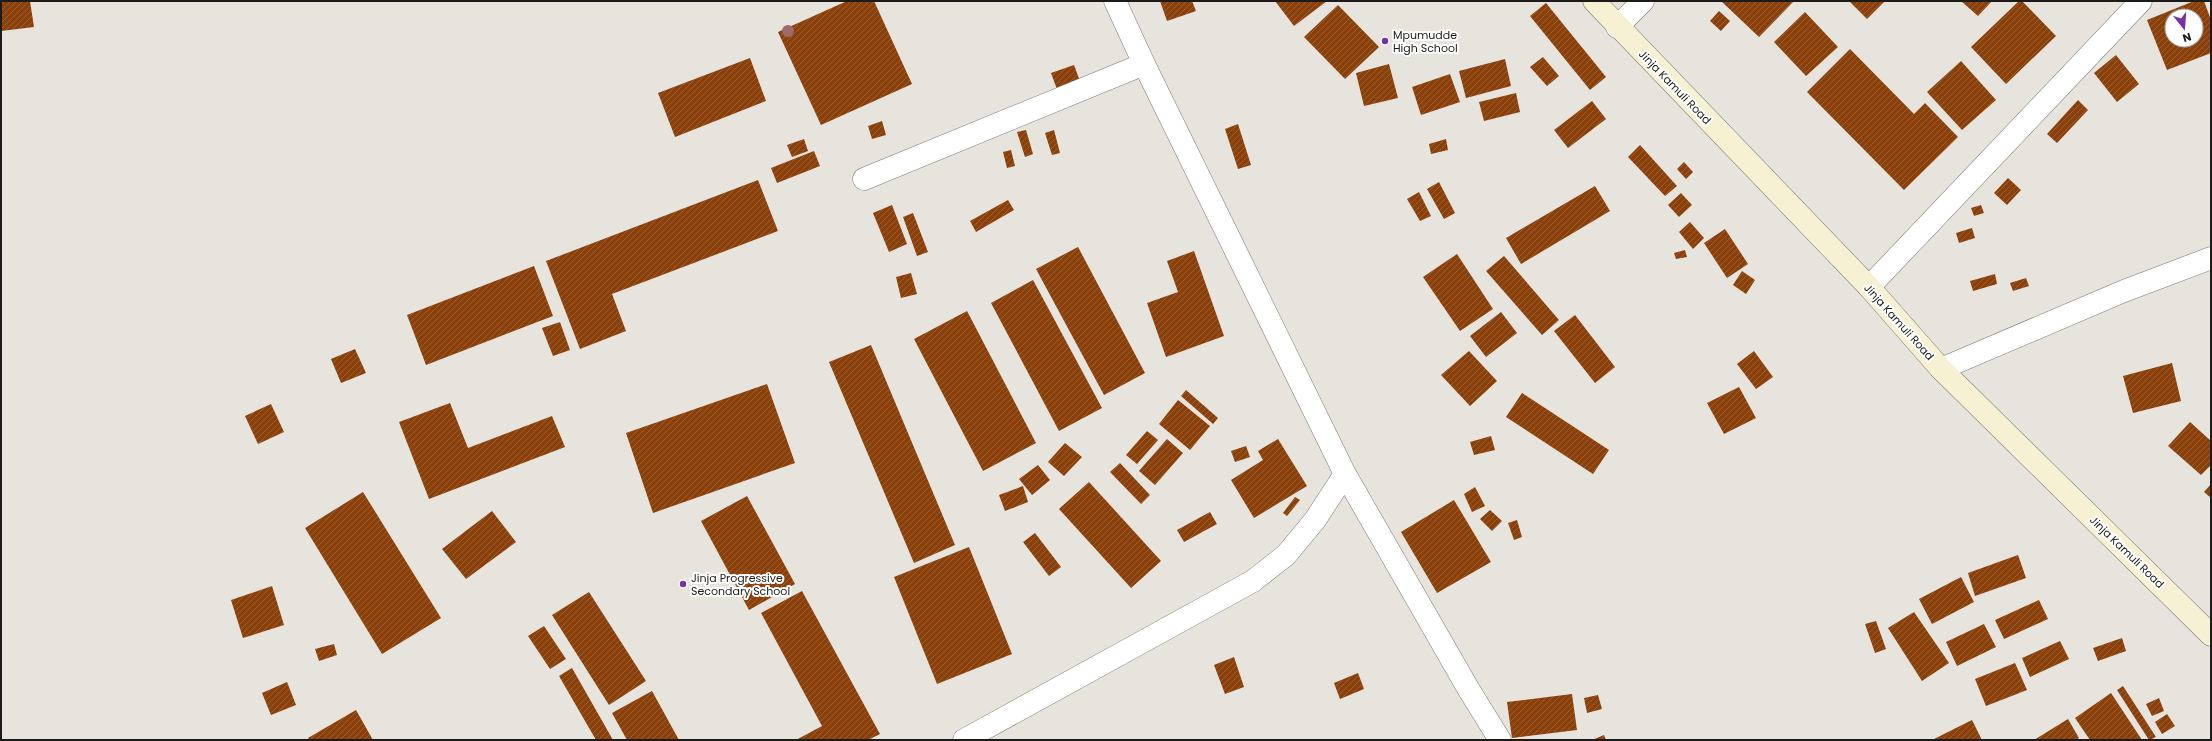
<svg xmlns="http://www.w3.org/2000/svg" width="2212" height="741" font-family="Poppins,sans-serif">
<defs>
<pattern id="building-hatch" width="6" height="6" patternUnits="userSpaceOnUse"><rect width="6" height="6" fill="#8b400a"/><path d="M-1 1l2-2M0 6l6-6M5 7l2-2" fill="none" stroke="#975f36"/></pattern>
</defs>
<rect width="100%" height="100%" fill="#e7e3dd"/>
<!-- building -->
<path fill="url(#building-hatch)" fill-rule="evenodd" d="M1,1H30L34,27L1,31Z
M847,1H874L912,84L821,125L778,32Z
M1160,1H1192L1196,11L1167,21Z
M1275,1H1327L1294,26Z
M1721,1H1794L1759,37Z
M1849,1H1885L1867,19Z
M1961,1H1992L1978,16Z
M2019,1H2022L2056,36L2006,84L1971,47Z
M2194,1H2204L2211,20V53L2167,70L2147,20ZM2172,16H2196V40H2172Z
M1546,3L1606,77L1590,90L1530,16Z
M1338,5L1379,47L1345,79L1304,37Z
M1719,11L1730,21L1721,31L1710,21Z
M1805,12L1838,47L1806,76L1774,42Z
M1850,49L1914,114L1925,103L1958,137L1904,190L1807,92Z
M2116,55L2139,84L2117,102L2094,73Z
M1543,57L1559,76L1547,86L1530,67Z
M750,58L766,101L675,137L658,93Z
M1505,59L1511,86L1466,98L1459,71Z
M1961,61L1996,100L1962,130L1927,92Z
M1389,64L1398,98L1364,106L1356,73Z
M1074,65L1081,84L1058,92L1051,73Z
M1450,74L1460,102L1421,115L1412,87Z
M1516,93L1520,112L1484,121L1479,102Z
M2078,100L2088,110L2057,143L2047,134Z
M1592,101L1606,119L1568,148L1554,130Z
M882,121L886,135L872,139L868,126Z
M1238,124L1251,165L1238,169L1225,129Z
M1026,130L1033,154L1025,157L1017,132Z
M1054,130L1060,153L1052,155L1045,133Z
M804,139L808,151L792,157L787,145Z
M1446,139L1448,150L1431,154L1429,144Z
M1640,145L1677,186L1665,196L1628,157Z
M1011,150L1015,166L1007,168L1003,152Z
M814,151L820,166L777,183L771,168Z
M1684,162L1693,172L1686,179L1677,169Z
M2008,178L2021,190L2007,205L1994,193Z
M758,180L778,231L612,294L626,331L580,349L546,261Z
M1439,182L1455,213L1444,219L1427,189Z
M1595,186L1610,211L1521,264L1506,238Z
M1419,192L1431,216L1420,221L1407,199Z
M1681,193L1692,205L1679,217L1668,205Z
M1008,200L1014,210L976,232L970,221Z
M892,205L907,244L889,252L873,213Z
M1981,205L1984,213L1974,216L1971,208Z
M913,213L928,252L917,256L903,217Z
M1690,222L1704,238L1693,249L1679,232Z
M1972,228L1975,238L1959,243L1956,233Z
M1725,229L1748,264L1727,278L1704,243Z
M1078,247L1145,373L1104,395L1036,269Z
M1685,250L1687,257L1676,259L1674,253Z
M1194,251L1224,336L1166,357L1147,303L1178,292L1167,261Z
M1457,254L1493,309L1460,331L1423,277Z
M1504,256L1559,320L1542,335L1486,271Z
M534,266L553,316L426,365L407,315Z
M1742,271L1755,280L1746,294L1733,285Z
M911,273L917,294L901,298L896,277Z
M1995,274L1997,284L1973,291L1970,281Z
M2026,278L2029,286L2013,291L2010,283Z
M1033,280L1102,408L1059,431L991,303Z
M967,311L1036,443L983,471L914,339Z
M1501,312L1517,333L1486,357L1470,336Z
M1575,315L1615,367L1595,383L1554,331Z
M560,322L570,350L553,356L542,328Z
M871,345L955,545L914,563L829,362Z
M355,349L366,373L341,383L331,359Z
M1469,351L1497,381L1470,406L1441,375Z
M1754,351L1773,377L1756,389L1737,364Z
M2172,363L2181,401L2133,413L2123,376Z
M767,384L795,463L653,513L626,433Z
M1739,387L1756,418L1724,434L1707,403Z
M1186,390L1218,418L1213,424L1181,396Z
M1522,393L1609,450L1593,474L1506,417Z
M1178,400L1210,426L1190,450L1159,424Z
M450,403L468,448L552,416L565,447L429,499L399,422Z
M271,404L284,432L258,444L245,416Z
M2190,422L2211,441V465L2201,475L2168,446Z
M1147,431L1158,440L1137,464L1126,455Z
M1491,436L1495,450L1474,455L1470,442Z
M1167,439L1183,453L1155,485L1139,471Z
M1278,439L1307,486L1254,518L1231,480L1263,460L1258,451Z
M1065,443L1082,457L1064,476L1048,462Z
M1246,446L1250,457L1235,462L1231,451Z
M1120,463L1150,495L1141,504L1110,472Z
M1038,465L1050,480L1032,495L1019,479Z
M1089,482L1161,561L1131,588L1059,509Z
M2211,484V498L2204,492Z
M1023,486L1028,502L1005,511L999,495Z
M1475,487L1485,506L1472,512L1464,494Z
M363,492L441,618L382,654L305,528Z
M747,496L795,584L749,610L701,521Z
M1295,497L1300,500L1287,516L1283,513Z
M1454,500L1491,562L1437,593L1401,532Z
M1490,510L1502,521L1492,531L1480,519Z
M492,511L516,542L466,579L442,549Z
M1210,512L1217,524L1184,542L1177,530Z
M1517,520L1522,537L1514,540L1508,523Z
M1035,533L1061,567L1049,576L1023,542Z
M969,547L1012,654L937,684L894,577Z
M2018,555L2026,578L1975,596L1968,573Z
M1961,577L1974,602L1932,624L1919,599Z
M272,586L284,625L243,638L231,600Z
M802,591L880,734L868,740H796L822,726L761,613Z
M589,592L646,681L609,705L552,615Z
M2039,600L2048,619L2004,639L1995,620Z
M1914,612L1949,663L1922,681L1888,628Z
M1876,621L1886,649L1875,653L1865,624Z
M1984,624L1996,647L1957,666L1946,642Z
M544,626L566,659L550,669L528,636Z
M2122,638L2126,651L2098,661L2093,648Z
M2060,641L2069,659L2030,677L2022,658Z
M334,644L337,655L319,661L315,649Z
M1234,657L1244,687L1225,694L1214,665Z
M2015,663L2027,690L1986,706L1975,679Z
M572,668L613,740H596L559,676Z
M1358,673L1364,689L1340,699L1334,683Z
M287,682L296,705L271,715L262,693Z
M2123,686L2156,737L2149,740L2117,690Z
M652,691L679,740H627L612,713Z
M2111,693L2142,740H2090L2075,718Z
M1572,694L1577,730L1512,738L1507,702Z
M1598,695L1602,709L1587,713L1584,698Z
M2159,698L2164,711L2152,716L2146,704Z
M356,710L373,740H309L308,738Z
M2167,714L2175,726L2162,734L2155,722Z
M2068,719L2079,738L2076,740H2034Z
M1972,720L1982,740H1932Z
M1604,735L1606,740H1592Z"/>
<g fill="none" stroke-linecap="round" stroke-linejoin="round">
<defs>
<path id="minor" d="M1617,27L1643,1
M864,179L1144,64L1115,1
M1869,287L2141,1
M1941,369L2124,291L2211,258
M1345,474L1469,690L1500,740
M964,740L1253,581L1286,555L1315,520L1345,474L1144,64"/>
<path id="secondary" d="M1594,1L1869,287L1941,369L2211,635"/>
</defs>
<!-- minor casing -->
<use href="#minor" stroke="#7d7975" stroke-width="23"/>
<!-- secondary casing -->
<use href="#secondary" stroke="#7d7975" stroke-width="23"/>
<!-- minor -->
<use href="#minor" stroke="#fff" stroke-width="22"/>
<!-- secondary -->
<use href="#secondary" stroke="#f6f1d2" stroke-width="22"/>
</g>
<!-- trees -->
<circle fill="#9c696c" cx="788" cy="31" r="6"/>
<!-- markers -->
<g fill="#7531a5" stroke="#fff" stroke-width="1.5">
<circle cx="1385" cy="41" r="4"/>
<circle cx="683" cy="584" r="4"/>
</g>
<g text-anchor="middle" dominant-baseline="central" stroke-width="4" stroke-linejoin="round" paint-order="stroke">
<!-- poi labels -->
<g font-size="11" fill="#1c1b19" stroke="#fff" text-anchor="start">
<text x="1393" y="35">Mpumudde<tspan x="1393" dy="13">High School</tspan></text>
<text x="691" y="578">Jinja Progressive<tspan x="691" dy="13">Secondary School</tspan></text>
</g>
<!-- street labels -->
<g font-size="11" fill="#1c1b19" stroke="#fff">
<text transform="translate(1675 87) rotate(46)">Jinja Kamuli Road</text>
<text transform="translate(1899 322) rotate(48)">Jinja Kamuli Road</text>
<text transform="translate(2127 552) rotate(44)">Jinja Kamuli Road</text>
</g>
</g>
<!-- border -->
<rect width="2212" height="741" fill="none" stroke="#1c1b19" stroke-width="4"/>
<!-- north arrow -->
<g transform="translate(2184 28) rotate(163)"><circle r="19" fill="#ffffff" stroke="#a4a4a3"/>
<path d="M0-3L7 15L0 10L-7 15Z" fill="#7531a5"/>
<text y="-6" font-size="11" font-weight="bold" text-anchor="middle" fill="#1c1b19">N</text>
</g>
</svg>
